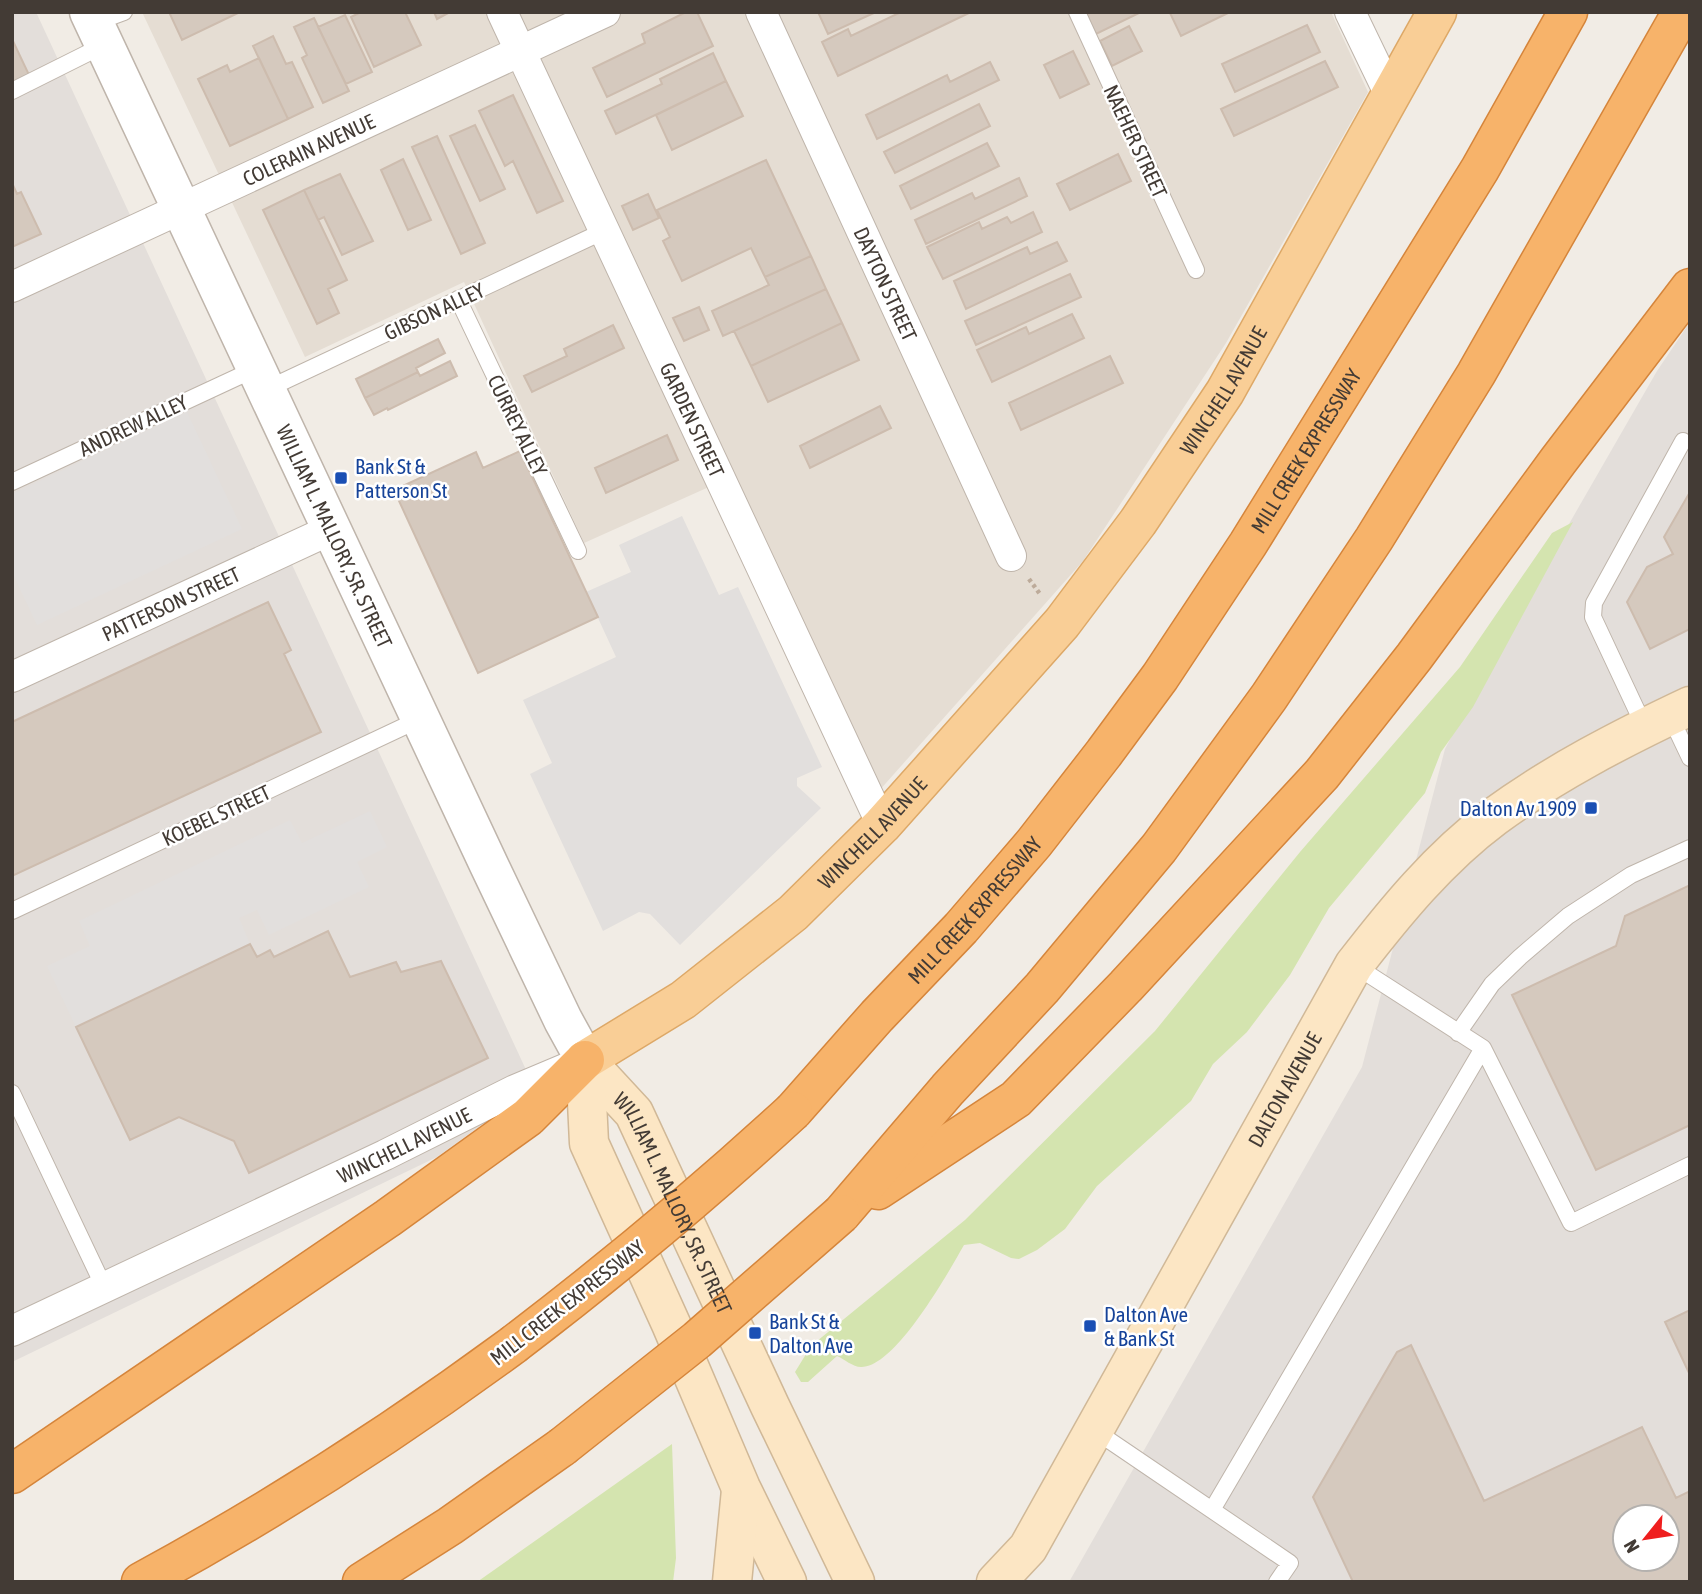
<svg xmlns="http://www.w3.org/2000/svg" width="1702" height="1594" font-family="'Asap Condensed',sans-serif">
<rect width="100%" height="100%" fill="#f1ece5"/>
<!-- residential -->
<path fill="#e5ddd3" d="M142,12H1331L1368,92L1226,343L1083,561L878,792L729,478L584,543L464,282L305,357Z"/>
<!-- industrial -->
<path fill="#e3deda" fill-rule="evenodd" d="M12,12H36L534,1087L437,1157L12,1362Z
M1690,322V1582H1069L1362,1067L1445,749L1489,663L1657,371ZM1625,1517H1667V1559H1625Z"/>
<!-- green -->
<path fill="#d4e4af" d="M1573,522L1473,707L1441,752L1425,793L1329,908L1290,975L1247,1032L1213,1064L1191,1101L1097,1186L1065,1229L1037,1250L1019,1259L1011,1258L980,1243L964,1245C948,1273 895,1368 861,1367C853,1367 844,1359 837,1356L808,1382H801L795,1372L811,1346L965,1220L1155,1031L1300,852L1460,667L1552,533Z
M672,1444L676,1558L673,1582H477Z"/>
<!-- parking -->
<path fill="#e2dfdd" d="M187,412L242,529L37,625L12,572V494Z
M682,516L719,595L738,587L822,767L797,778V786L821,808L680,945L650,914L639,912L603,931L530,774L552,763L523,700L616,657L586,592L631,572L619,545Z
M370,811L387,847L357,862L369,887L269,935L257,910L239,918L250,944L76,1027L47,966L90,946L79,921L290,820L302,843Z"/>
<!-- building -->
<path fill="#d5c9be" stroke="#cdbcae" stroke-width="2" fill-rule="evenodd" d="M169,12H240L182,40Z
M361,12H405L421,45L374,67L351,17Z
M434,12H450L437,19Z
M686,12H697L713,46L607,97L593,68L645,43L642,34Z
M818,12H876L828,34Z
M901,12H971L838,76L822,42L848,29L851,36Z
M1085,12H1141L1096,34Z
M1172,12H1230L1181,36L1170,13Z
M345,15L372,72L346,84L318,27Z
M314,18L349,91L323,103L302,58L307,55L294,27Z
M1307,25L1320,52L1235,92L1222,64Z
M1129,26L1142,51L1112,66L1100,41Z
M273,36L286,64L292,62L313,107L288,119L253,46Z
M12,39L30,77L12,86Z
M1073,51L1089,84L1060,98L1044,65Z
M713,53L726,81L616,134L605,111L662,84L660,79Z
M259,58L288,119L230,146L198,79L227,65L230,72Z
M1325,61L1338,87L1234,136L1221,109Z
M990,62L999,80L877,139L866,115L947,75L950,82Z
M726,81L743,116L672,150L656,115Z
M513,95L563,201L537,213L513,161L505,166L479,111Z
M979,104L990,126L895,173L884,152Z
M475,125L505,189L480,201L450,136Z
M437,136L485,243L461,254L412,147Z
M987,143L999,166L911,209L900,186Z
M1118,154L1131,181L1070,210L1057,184Z
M403,159L431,220L408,230L381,170Z
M766,160L811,256L765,277L751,248L682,281L663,241L670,237L657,210Z
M340,174L373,241L342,255L324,217L318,220L304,190Z
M1019,178L1027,196L926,244L915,220L972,193L975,199Z
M12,183L17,194L21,192L41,234L12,247Z
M304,190L347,280L328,289L339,313L317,324L263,210Z
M648,194L659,218L633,230L622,206Z
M1033,212L1042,232L943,279L927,247L979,222L982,229L1007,217L1011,223Z
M1057,242L1067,261L966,309L954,281L1027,247L1030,254Z
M811,256L826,289L723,336L712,311L769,285L765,277Z
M1070,274L1081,297L976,345L965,321Z
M826,289L842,323L751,366L734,331Z
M699,307L709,330L684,341L673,318Z
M1072,314L1084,338L992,382L977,350L1026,327L1029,334Z
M842,323L859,360L768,402L751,366Z
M613,325L624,348L532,392L524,376L567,356L564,349Z
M438,339L445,353L416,368L418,372L365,398L356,379Z
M1110,356L1123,383L1021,430L1009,403Z
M450,361L457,376L388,410L387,408L374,415L365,398L418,372L420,376Z
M880,406L891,428L810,468L800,446Z
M667,435L678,460L606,493L595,468Z
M520,451L598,617L478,673L394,490L476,452L483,468Z
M1690,492V629L1650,649L1627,602L1647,567L1673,554L1664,537Z
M268,602L291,650L284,654L321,732L12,876V722Z
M1690,885V1125L1596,1170L1512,995L1616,946L1625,916Z
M328,931L350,977L396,962L401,972L441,961L488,1058L249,1173L234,1141L179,1117L130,1140L76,1027L250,944L257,957L270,950L274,957Z
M1690,1310V1375L1665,1322Z
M1411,1345L1484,1501L1642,1427L1676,1498L1690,1491V1582H1353L1313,1497L1397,1352ZM1625,1517H1667V1559H1625Z"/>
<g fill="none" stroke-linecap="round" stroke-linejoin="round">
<defs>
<path id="service" d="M1077,12L1196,270
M94,23L124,12
M12,91L104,45
M458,299L578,551
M265,390L604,231
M12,482L255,369
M1670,716L1690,758
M1645,728L1593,617L1594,603L1683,441
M12,911L420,719
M1458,1033L1492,984L1520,957L1568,916L1631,875L1690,848
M1483,1048L1571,1223L1690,1165
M12,1093L104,1287
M1094,1430L1290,1563L1277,1582
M1212,1510L1483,1048L1354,965"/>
<g id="minor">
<path id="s1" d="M502,12L882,825"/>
<path id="s2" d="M761,12L1011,556"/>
<path d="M1350,12L1391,97"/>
<path id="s3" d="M12,287L605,12"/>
<path id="s4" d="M12,677L330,530"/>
<path id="s5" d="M12,1331L385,1155L515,1090L572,1066"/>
</g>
<g id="tertiary">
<path id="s6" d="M89,12L489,865L563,1020L585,1060"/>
</g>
<g id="secondary">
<path id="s7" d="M585,1060L634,1113L770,1406L855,1582"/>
<path d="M585,1060L589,1143L671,1324L741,1488L787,1582"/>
<path d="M732,1582L741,1490"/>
<path id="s8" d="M996,1582L1028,1548L1354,965C1395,912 1439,858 1494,817C1554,773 1622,738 1690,706"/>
</g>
<g id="primary">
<path id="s9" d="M585,1060L683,1000L793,913L882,825L1062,623L1138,522L1225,392L1437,12"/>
</g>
<g id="motorway">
<path id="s10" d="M793,1111L877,1016L961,928L1034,843L1104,753L1160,677L1248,544L1480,169L1568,12"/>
<path d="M878,1190L1016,1099L1126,986L1322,774L1414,657L1558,461L1690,288"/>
<path d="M841,1214L948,1089L1042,988L1159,848L1269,697L1374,539L1476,374L1682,12"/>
<path d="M12,1474L388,1218L528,1117L585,1060"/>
<path d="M141,1582C270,1512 395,1432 513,1345"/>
<path d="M362,1582L450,1526L562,1447"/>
</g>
</defs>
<!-- service casing -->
<use href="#service" stroke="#bfb5ab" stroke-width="18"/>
<!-- minor casing -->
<use href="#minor" stroke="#bfb5ab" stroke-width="32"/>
<!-- tertiary casing -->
<use href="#tertiary" stroke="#bfb5ab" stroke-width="41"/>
<!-- secondary casing -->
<use href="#secondary" stroke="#d0b897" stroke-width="41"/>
<!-- primary casing -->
<use href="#primary" stroke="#dda867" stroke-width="41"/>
<!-- motorway casing -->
<use href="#motorway" stroke="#d5853b" stroke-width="41"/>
<!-- path -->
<path stroke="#bdab9a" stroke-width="4.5" stroke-dasharray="3.5 3.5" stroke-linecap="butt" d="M1029,579L1040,594"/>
<!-- service -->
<use href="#service" stroke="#fff" stroke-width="16"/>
<!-- minor -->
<use href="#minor" stroke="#fff" stroke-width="30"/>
<!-- tertiary -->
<use href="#tertiary" stroke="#fff" stroke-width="38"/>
<!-- secondary -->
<use href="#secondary" stroke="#fce6c4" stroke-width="38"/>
<!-- primary -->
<use href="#primary" stroke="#f9ce96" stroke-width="38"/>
<!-- motorway -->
<use href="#motorway" stroke="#f7b36a" stroke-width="38"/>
<defs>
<path id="motorway-bridge" d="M513,1345C610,1271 703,1194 793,1111
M562,1447L697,1340L841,1214"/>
</defs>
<!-- motorway-bridge casing -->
<use href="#motorway-bridge" stroke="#d5853b" stroke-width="41" stroke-linecap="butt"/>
<!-- motorway-bridge -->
<use href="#motorway-bridge" stroke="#f7b36a" stroke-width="38"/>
</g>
<!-- markers -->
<g fill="#1a4fb4" stroke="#fff" stroke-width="2.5">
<rect x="334" y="471" width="14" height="14" rx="3.5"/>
<rect x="1584" y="801" width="14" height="14" rx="3.5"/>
<rect x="1083" y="1319" width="14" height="14" rx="3.5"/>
<rect x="748" y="1326" width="14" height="14" rx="3.5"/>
</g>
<g text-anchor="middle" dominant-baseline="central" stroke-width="5" stroke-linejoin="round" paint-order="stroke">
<!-- street labels -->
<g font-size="21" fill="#433b35" stroke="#fff">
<text transform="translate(1136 141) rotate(65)">NAEHER STREET</text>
<text stroke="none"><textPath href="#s3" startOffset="327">COLERAIN AVENUE</textPath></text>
<text stroke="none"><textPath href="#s2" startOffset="299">DAYTON STREET</textPath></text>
<text transform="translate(434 311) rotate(-25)">GIBSON ALLEY</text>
<text stroke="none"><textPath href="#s9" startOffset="934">WINCHELL AVENUE</textPath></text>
<text stroke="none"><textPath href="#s1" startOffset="450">GARDEN STREET</textPath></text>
<text transform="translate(133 425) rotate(-25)">ANDREW ALLEY</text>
<text transform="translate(518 425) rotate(64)">CURREY ALLEY</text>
<text stroke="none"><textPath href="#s10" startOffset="838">MILL CREEK EXPRESSWAY</textPath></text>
<text stroke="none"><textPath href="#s6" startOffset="579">WILLIAM L. MALLORY, SR. STREET</textPath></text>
<text stroke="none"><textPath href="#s4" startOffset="175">PATTERSON STREET</textPath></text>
<text transform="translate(216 815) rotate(-25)">KOEBEL STREET</text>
<text stroke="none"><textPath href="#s9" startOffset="368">WINCHELL AVENUE</textPath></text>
<text stroke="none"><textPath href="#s10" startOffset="271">MILL CREEK EXPRESSWAY</textPath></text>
<text stroke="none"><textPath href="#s8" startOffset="572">DALTON AVENUE</textPath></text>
<text stroke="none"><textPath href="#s5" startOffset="434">WINCHELL AVENUE</textPath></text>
<text stroke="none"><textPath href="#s7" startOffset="170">WILLIAM L. MALLORY, SR. STREET</textPath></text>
<text transform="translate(567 1302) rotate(-38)">MILL CREEK EXPRESSWAY</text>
</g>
<!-- transit labels -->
<g font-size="21" fill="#164399" stroke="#fff" text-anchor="start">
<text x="355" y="466">Bank St &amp;<tspan x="355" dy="24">Patterson St</tspan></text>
<text x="1577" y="808" text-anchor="end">Dalton Av 1909</text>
<text x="1104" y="1314">Dalton Ave<tspan x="1104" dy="24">&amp; Bank St</tspan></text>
<text x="769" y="1321">Bank St &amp;<tspan x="769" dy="24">Dalton Ave</tspan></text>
</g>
</g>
<!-- border -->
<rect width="1702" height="1594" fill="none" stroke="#433b35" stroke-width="28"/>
<!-- north arrow -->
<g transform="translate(1646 1538) rotate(240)"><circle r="33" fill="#ffffff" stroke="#b4b1ae" stroke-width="2"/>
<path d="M0-5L12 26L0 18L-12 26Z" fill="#ef1e1e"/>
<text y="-10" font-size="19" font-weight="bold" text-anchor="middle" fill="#433b35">N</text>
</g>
</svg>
